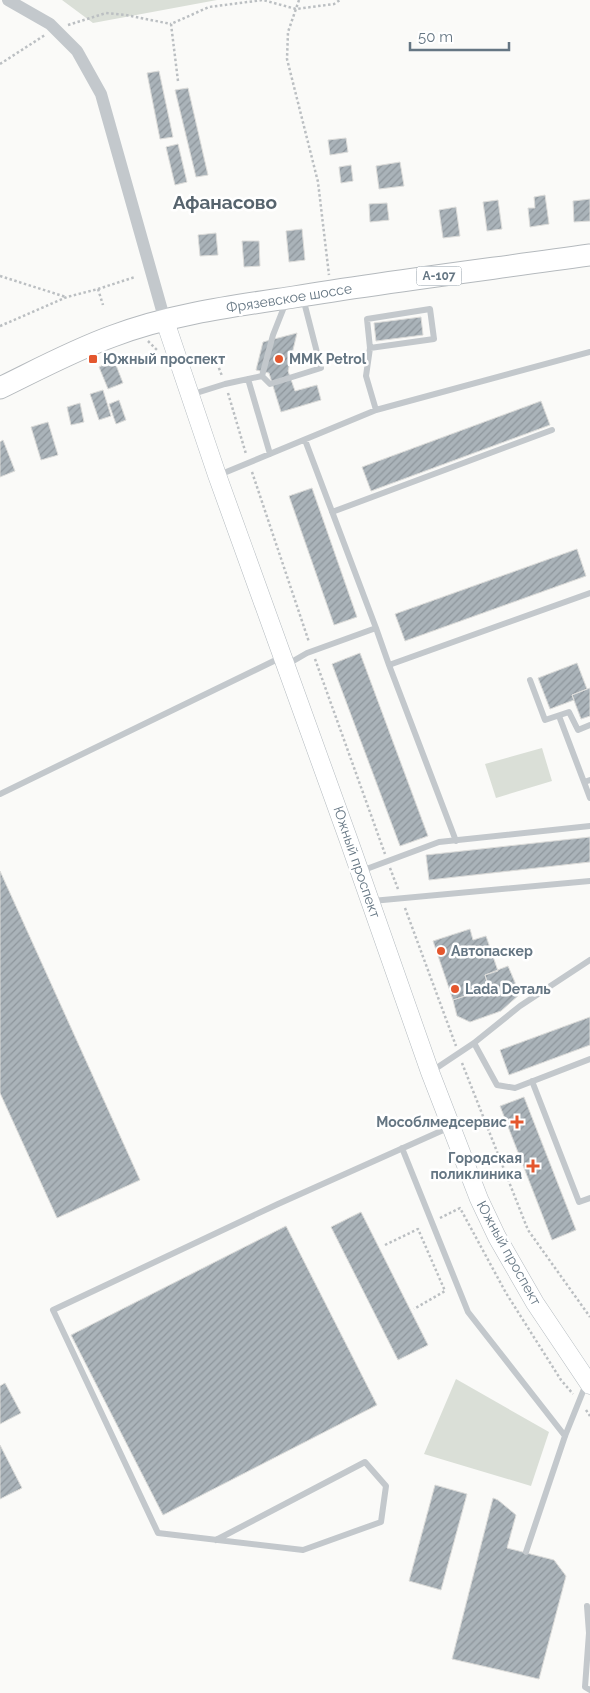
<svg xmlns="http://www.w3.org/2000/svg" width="590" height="1693" font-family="Raleway,sans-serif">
<defs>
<pattern id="building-hatch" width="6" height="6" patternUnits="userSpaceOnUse" patternTransform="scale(1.25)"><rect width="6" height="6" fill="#aab3b9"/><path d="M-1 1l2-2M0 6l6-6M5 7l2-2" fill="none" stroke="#8e969c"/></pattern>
</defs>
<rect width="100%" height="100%" fill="#fafaf8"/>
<!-- green -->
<path fill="#dadfd7" d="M62,0H217L93,23Z
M542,748L552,781L496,798L485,764Z
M456,1379L549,1432L531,1486L424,1454Z"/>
<!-- building -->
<path fill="url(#building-hatch)" stroke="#dcdcda" d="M159,71L173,137L160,139L147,73Z
M188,88L208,175L196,177L175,90Z
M346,138L348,152L330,155L328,140Z
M178,144L187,182L175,185L166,147Z
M400,162L404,186L379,189L376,166Z
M351,165L353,181L341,183L339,167Z
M545,195L549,224L530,227L528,208H535L534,197Z
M590,199V221L574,222L573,201Z
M498,200L502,229L487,231L483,202Z
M387,203L389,220L370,222L369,204Z
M456,207L460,236L443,238L439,210Z
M302,229L305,260L289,262L286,231Z
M216,233L218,255L200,256L198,235Z
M242,241H259L260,266L244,267Z
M421,317L423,335L376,341L374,323Z
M297,333L288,371L295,391L317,385L321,400L281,412L269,373L256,370L263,342Z
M114,360L123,383L108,389L99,367Z
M103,390L111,416L99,420L90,394Z
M119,400L126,420L116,424L109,404Z
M541,401L550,425L371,491L362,467Z
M80,403L84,422L71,425L67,407Z
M48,422L58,455L41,460L31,427Z
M3,440L15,471L0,477V442Z
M312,488L357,617L334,625L289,496Z
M577,549L586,576L405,641L395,614Z
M360,653L428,836L400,846L332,664Z
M577,663L587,689L572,695L574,700L550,709L538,678Z
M590,688V716L581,719L572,695Z
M590,837V862L429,880L426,855Z
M0,871L140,1180L57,1218L0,1093Z
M470,929L473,940L486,936L498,971L485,975L489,988L453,1000L433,941Z
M508,966L520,994L501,1011L470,1022L457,1016L453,1000L489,988L485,975Z
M590,1017V1045L509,1075L500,1050Z
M524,1097L576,1230L552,1240L500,1106Z
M361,1212L428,1345L398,1360L331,1227Z
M286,1226L377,1405L163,1515L71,1335Z
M5,1383L21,1413L0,1424V1386Z
M0,1445L22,1488L0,1499Z
M435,1485L467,1494L441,1590L409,1581Z
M493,1498L498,1500L516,1515L507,1548L554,1560L566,1576L539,1679L452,1659Z"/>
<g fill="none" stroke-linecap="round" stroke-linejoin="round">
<defs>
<path id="secondary" d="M165,321L217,475L349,841L430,1072L479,1199L497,1237L535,1303L590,1385"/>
<path id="trunk" d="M0,388C37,370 74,350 113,336C171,314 234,306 294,297C392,281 491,269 590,255"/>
</defs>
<!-- secondary casing -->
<use href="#secondary" stroke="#b3babf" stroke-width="19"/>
<!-- trunk casing -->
<use href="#trunk" stroke="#b4b9bd" stroke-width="23"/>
<!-- path -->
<path stroke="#bbbfc2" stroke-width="2.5" stroke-dasharray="2.5 2.5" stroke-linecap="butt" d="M299,0L288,32L287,59L318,182L329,275
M68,25L106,13L126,15L171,24
M0,64L45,35
M178,81L171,24L209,7L263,0L296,9L334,4L340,0
M0,276L66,297
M98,289L135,277
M0,326L67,297L98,289L103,305
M148,341L158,351
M194,362L214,355L222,376
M228,393L246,454
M252,472L309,642
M315,659L385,854
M390,868L398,889
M405,908L456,1046
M462,1063L528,1230L590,1317
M440,1218L460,1208L506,1293L561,1380L573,1394
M385,1245L418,1229L445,1291L414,1309
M586,1410L590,1416"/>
<!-- service -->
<path stroke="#c3c8cc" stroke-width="6" d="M370,348L434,339L430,309L367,319L370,348L366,376L376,410
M262,376L270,384L321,368L303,298
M248,379L270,454
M190,395L225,384L262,376L273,335L286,302
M305,440L376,628
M219,475L376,410L590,352
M332,512L552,430
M288,664L307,653L376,628L389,665L590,593
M389,665L456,841
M530,680L545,720L569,712L578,730L590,725
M559,716L584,782
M590,780L584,782L590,798
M0,794L282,657
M361,871L439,842L590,826
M372,901L590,881
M474,1043L497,1085L515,1088L590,1059
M432,1071L474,1043L520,1006L590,960
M532,1081L579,1202L590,1198
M402,1148L468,1312L565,1436
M216,1540L365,1462L386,1486L381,1522L303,1550L158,1533L53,1310L278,1204L450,1127
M526,1552L565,1436L586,1384
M587,1606L589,1633L585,1687L590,1690"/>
<!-- minor -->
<path stroke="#c3c8cc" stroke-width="12" d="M8,0L50,24L77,51L101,94L165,321"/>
<!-- secondary -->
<use href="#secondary" stroke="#fff" stroke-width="18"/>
<!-- trunk -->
<use href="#trunk" stroke="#fff" stroke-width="21"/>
</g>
<!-- markers -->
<g fill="#e4572e" stroke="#fff" stroke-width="2">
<rect x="88" y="354" width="10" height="10" rx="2.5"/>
<circle cx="279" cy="359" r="5"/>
<circle cx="441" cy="951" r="5"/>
<circle cx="455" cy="989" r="5"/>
<path d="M514.5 1114.5h5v5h5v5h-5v5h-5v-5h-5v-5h5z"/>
<path d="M530.5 1158.5h5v5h5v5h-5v5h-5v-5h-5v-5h5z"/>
</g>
<g text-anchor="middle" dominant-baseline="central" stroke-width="5" stroke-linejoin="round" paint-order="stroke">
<!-- shield labels -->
<rect fill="#fff" stroke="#939fa8" stroke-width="1" x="416.5" y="266.5" width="45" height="19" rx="4"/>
<g font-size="12" font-weight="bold" fill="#657683">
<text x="439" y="276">А-107</text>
</g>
<!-- street labels -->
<g font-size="14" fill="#657683" stroke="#fff">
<text transform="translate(289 298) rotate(-9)">Фрязевское шоссе</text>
<text transform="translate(357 862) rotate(71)">Южный проспект</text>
<text transform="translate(509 1253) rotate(61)">Южный проспект</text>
</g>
<!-- poi labels -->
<g font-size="14" font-weight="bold" fill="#657683" stroke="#fff" text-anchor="start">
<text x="103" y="359">Южный проспект</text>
<text x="289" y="359">MMK Petrol</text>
<text x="451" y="951">Автопаскер</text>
<text x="465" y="989">Lada Dеталь</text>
<text x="507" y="1122" text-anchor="end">Мособлмедсервис</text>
<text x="522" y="1158" text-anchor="end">Городская<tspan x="522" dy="16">поликлиника</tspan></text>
</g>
<!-- district labels -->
<g font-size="19" font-weight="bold" fill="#57646e" stroke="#fff">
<text x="225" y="202">Афанасово</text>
</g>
</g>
<!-- scale -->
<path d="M410 42v8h99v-8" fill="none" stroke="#657683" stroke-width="2.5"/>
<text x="418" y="42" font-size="15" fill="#657683" stroke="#ffffff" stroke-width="4" paint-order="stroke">50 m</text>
</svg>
